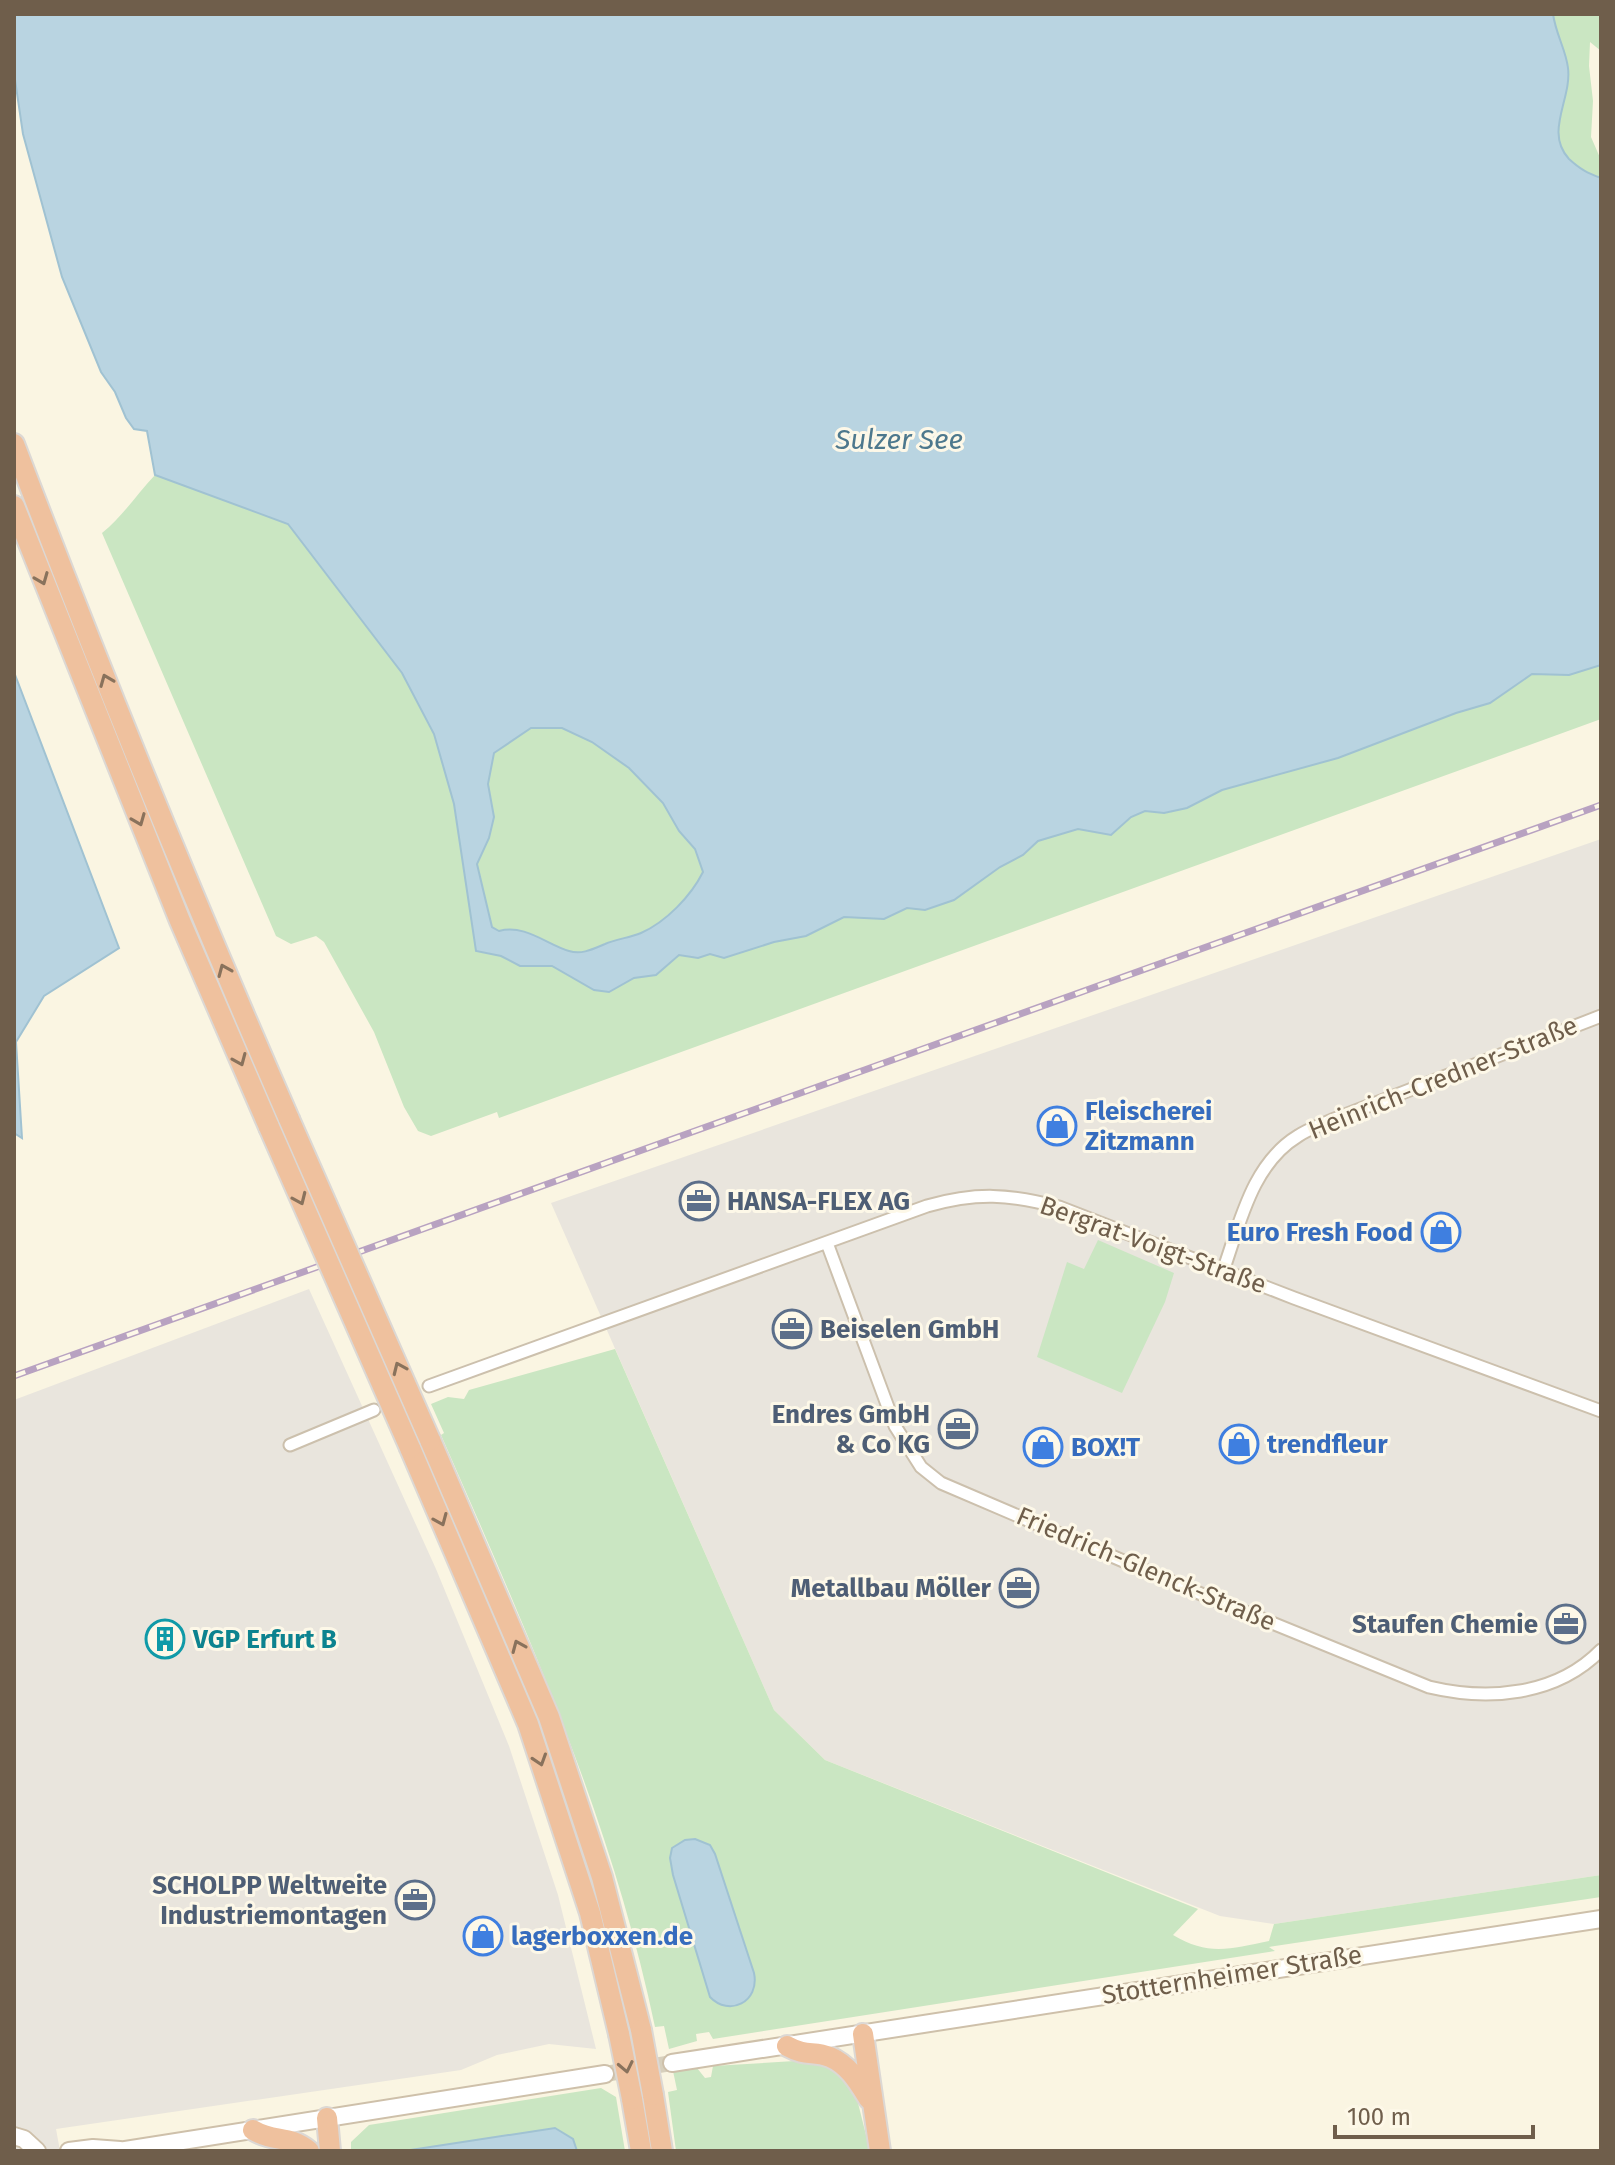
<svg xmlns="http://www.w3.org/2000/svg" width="1615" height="2165" font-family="'Fira Sans',sans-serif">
<rect width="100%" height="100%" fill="#faf5e2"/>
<!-- industrial -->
<path fill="#e9e5dd" d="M1601,839V1875L1274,1924L1220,1916L825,1760L774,1710L551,1203Z
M309,1289L436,1569L509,1746L558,1895L596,2049L549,2044L497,2055L461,2070L56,2129L60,2151H14V1400Z"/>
<!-- green -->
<path fill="#cae6c2" d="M1553,14H1601V51L1590,42L1589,66L1593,101L1591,137L1601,160V178C1587,173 1580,169 1569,159C1544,132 1571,99 1568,68C1566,50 1556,35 1553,14Z
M155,475L288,524L402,673L434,734L454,805L476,951L501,956L520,966H552L594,990L609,992L634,978L656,975L679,955L698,958L710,954L724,958L774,942L806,936L844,917L884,919L907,908L926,910L954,900L1000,867L1023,855L1038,841L1078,829L1111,835L1131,817L1145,811L1164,813L1187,808L1222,790L1338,758L1456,713L1490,703L1532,674L1569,675L1601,665V719L499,1118L497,1112L431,1136L418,1131L404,1107L374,1032L324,942L316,936L291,944L276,936L102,533C123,516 137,494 155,475Z
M531,728H562L592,742L629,768L663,803L679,831L695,849L703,872C691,896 666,922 641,933C629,938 616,939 605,944C593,949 582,955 569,951C546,944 525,924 499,931L492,927L477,864L489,838L494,817L488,784L494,753Z
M1098,1240L1174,1273L1165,1302L1122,1393L1037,1357L1067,1262L1084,1269Z
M615,1349L774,1710L825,1760L1198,1909L1173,1935C1208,1956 1230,1949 1269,1941L1274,1924L1601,1875V1897L1269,1947L1275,1951L713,2039L709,2032L696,2034L697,2041L669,2049L664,2026L655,2027C612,1820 525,1627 441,1435L444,1433L431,1404L448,1397L464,1399L469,1390Z
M811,2060L837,2069L855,2091L870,2151H676L668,2092L677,2090L673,2071L697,2068L705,2078L711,2077L713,2066Z
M601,2088L616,2097L625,2151H577L573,2139L544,2151H351V2142L369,2125Z"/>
<!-- water -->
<path fill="#b9d4e1" stroke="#a0c2d2" stroke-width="2" fill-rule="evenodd" d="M14,14H1553C1556,35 1566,50 1568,68C1572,99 1544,132 1569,159C1580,169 1587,173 1601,178V665L1569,675L1532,674L1490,703L1456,713L1338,758L1222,790L1187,808L1164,813L1145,811L1131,817L1111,835L1078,829L1038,841L1023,855L1000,867L954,900L925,910L907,908L884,919L844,917L806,936L774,942L724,958L710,954L698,958L679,955L656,975L634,978L609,992L594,990L552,966H520L501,956L476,951L454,804L434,734L402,673L288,524L155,475L147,431L134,429L126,418L115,392L101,372L62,277L23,134L14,73ZM531,728H562L592,742L629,768L663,803L679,831L695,849L703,872C691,896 666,922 641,933C629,938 616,939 605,944C593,949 582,955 569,951C546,944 525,924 499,931L492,927L477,864L489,838L494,817L488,784L494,753Z
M14,672L119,948L44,996L16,1042L22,1138L14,1133Z
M695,1839L710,1845L715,1854L754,1973C760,2002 729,2017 710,1997L673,1875L670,1858L672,1848L685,1840Z
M555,2128L573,2139L577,2151H404Z"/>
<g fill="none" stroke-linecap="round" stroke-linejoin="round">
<!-- secondary-tunnel -->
<path stroke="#d7cfbc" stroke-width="16" stroke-dasharray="16 8" stroke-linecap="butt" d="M605,2074L672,2063"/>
<defs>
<path id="minor" d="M827,1243L895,1426L921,1467L941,1483L1184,1587L1429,1687C1488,1701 1556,1696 1601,1650
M1223,1271C1240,1223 1252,1164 1298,1136C1308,1129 1321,1125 1332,1120L1601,1016
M429,1386L927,1206C977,1192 1009,1194 1059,1207L1294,1298L1601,1411
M290,1445L374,1410"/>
<path id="secondary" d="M672,2063L1601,1919
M14,2136L24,2139L37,2151
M69,2151L93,2148L120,2150
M119,2151L605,2074"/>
<path id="motorway" d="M14,444C100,671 192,896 289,1119
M14,506L180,921L269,1127
M430,1440L549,1717L602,1877L641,2030
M410,1448L528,1724L590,1913L619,2034
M863,2034L880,2151
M787,2046C807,2057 813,2050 830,2057C849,2065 859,2083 869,2099
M653,2095L662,2151
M632,2099L641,2151
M327,2118L330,2151
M253,2130C275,2143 288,2134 309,2151"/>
</defs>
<!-- minor casing -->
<use href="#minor" stroke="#ccc0ad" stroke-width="15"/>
<!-- secondary casing -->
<use href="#secondary" stroke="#cec0aa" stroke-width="20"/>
<!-- motorway casing -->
<use href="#motorway" stroke="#dcd8d4" stroke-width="24"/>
<!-- minor -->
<use href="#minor" stroke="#fff" stroke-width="11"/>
<!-- secondary -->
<use href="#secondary" stroke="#fff" stroke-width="16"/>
<!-- motorway -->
<use href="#motorway" stroke="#efc19e" stroke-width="20"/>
<defs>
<path id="rail" d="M14,1376L1601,805"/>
</defs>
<!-- rail casing -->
<use href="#rail" stroke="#b8a2c1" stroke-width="7"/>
<!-- rail -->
<use href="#rail" stroke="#fdf8e8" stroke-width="4" stroke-dasharray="12" stroke-linecap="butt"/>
<defs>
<path id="motorway-bridge" d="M289,1119L430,1440
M269,1127L410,1448
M641,2030L653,2095
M619,2034L632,2099"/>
</defs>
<!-- motorway-bridge casing -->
<use href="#motorway-bridge" stroke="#dcd8d4" stroke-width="24" stroke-linecap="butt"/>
<!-- motorway-bridge -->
<use href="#motorway-bridge" stroke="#efc19e" stroke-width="20"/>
</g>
<!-- one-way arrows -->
<defs><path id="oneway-chevron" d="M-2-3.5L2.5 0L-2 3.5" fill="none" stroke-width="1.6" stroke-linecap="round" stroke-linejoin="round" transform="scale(2)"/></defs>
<g stroke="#89725c">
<use href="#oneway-chevron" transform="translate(42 579) rotate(68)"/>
<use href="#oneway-chevron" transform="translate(106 680) rotate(-112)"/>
<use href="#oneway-chevron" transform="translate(139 820) rotate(68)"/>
<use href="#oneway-chevron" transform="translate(224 970) rotate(-113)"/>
<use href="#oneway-chevron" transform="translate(240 1060) rotate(67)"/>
<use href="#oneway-chevron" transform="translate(300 1199) rotate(66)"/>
<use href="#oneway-chevron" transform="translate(399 1368) rotate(-114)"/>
<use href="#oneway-chevron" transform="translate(441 1520) rotate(67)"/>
<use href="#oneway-chevron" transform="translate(518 1646) rotate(-113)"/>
<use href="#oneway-chevron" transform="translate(540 1760) rotate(72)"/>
<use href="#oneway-chevron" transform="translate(626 2067) rotate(78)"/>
</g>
<!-- icons -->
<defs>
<symbol id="shop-ring" viewBox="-11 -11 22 22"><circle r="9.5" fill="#fdf8e8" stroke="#3f7fe0" stroke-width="1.5"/><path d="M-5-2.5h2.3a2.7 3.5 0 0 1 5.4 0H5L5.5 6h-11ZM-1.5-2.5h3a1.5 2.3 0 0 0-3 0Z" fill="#3f7fe0"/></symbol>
<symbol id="office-ring" viewBox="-11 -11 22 22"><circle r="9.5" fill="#fdf8e8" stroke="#5c6f8a" stroke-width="1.5"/><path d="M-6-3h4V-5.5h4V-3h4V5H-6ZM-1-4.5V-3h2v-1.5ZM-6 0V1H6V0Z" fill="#5c6f8a"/></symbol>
<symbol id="building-ring" viewBox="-11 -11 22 22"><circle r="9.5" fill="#fdf8e8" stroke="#0f9aa8" stroke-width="1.5"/><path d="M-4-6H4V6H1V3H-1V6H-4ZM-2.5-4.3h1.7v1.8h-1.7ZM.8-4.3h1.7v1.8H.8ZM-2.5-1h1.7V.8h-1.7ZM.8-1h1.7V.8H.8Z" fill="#0f9aa8"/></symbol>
</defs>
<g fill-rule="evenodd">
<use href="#shop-ring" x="1035" y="1104" width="44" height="44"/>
<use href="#office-ring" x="677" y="1179" width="44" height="44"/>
<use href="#shop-ring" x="1419" y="1210" width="44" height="44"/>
<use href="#office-ring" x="770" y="1307" width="44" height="44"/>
<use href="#office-ring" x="936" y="1407" width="44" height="44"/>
<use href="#shop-ring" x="1217" y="1422" width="44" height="44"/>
<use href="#shop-ring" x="1021" y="1425" width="44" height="44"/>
<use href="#office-ring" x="997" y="1566" width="44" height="44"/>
<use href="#office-ring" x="1544" y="1602" width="44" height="44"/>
<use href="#building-ring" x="143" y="1617" width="44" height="44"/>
<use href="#office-ring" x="393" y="1878" width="44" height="44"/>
<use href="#shop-ring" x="461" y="1914" width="44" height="44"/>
</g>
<g text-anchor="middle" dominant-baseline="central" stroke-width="6" stroke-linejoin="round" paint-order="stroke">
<!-- street labels -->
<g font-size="26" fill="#6f5e4b" stroke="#fdf8e8">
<text transform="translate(1443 1078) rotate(-22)">Heinrich-Credner-Straße</text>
<text transform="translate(1153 1245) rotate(20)">Bergrat-Voigt-Straße</text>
<text transform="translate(1146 1569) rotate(23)">Friedrich-Glenck-Straße</text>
<text transform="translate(1232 1975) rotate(-9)">Stotternheimer Straße</text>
</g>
<!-- shop labels -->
<g font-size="26" font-weight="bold" fill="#366cbe" stroke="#fdf8e8" text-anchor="start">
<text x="1085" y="1111">Fleischerei<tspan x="1085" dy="30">Zitzmann</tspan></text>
<text x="1413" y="1232" text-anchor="end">Euro Fresh Food</text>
<text x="1267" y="1444">trendfleur</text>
<text x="1071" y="1447">BOX!T</text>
<text x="511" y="1936">lagerboxxen.de</text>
</g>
<!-- service labels -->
<g font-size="26" font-weight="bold" fill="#4e5e75" stroke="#fdf8e8" text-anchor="end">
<text x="727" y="1201" text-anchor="start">HANSA-FLEX AG</text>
<text x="820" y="1329" text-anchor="start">Beiselen GmbH</text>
<text x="930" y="1414">Endres GmbH<tspan x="930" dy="30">&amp; Co KG</tspan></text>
<text x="991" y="1588">Metallbau Möller</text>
<text x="1538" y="1624">Staufen Chemie</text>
<text x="387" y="1885">SCHOLPP Weltweite<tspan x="387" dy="30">Industriemontagen</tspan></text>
</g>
<!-- culture labels -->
<g font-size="26" font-weight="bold" fill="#0d838f" stroke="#fdf8e8" text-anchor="start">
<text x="193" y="1639">VGP Erfurt B</text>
</g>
<!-- water labels -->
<g font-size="28" font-style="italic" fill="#4d788d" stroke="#fdf8e8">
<text x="899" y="439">Sulzer See</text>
</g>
</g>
<!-- border -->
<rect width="1615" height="2165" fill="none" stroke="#6f5e4b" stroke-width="32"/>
<!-- scale -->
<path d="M1335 2125v12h198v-12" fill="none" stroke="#6f5e4b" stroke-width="4"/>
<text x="1347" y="2125" font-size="24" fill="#6f5e4b" stroke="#fdf8e8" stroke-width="6" paint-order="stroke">100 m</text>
</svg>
